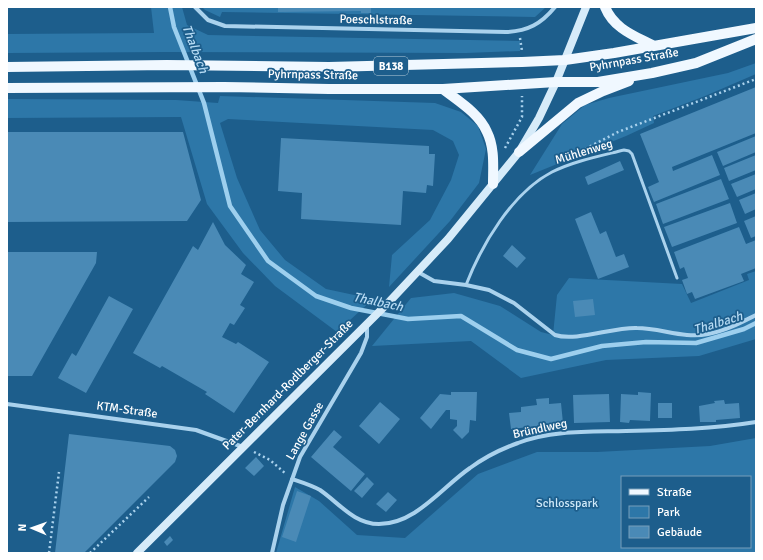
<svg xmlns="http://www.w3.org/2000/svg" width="763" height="560" font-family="Signika,sans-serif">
<rect width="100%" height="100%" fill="#1d5e8c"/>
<!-- green -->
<path fill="#2d77a8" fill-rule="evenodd" d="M151,7H182L187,25L208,35L520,41V51L466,53L166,52L7,53V34L154,33Z
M202,7H546L535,17L222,12L220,17L205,10Z
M756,63V74L705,96L653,116L654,123L626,136L530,175L562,124L585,105L609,98L728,73Z
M220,96L435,103L461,112L478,126L486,149L479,183L450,221L389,287L392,255L430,220L451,180L459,155L453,141L433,130L228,119L220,123L237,178L260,230L285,260L326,289L373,299L337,332L275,286L243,253L207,204L181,117L7,118V99L176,100L218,103Z
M756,271V339L699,356L606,360L521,378L471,341L372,346L411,298L454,293L500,306L541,332L553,335L557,295L569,278L682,284L691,303L749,280L747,274Z
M756,438V553H276L295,487L319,501L357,535L405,538L478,474L537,452H597L710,446ZM622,477H750V547H622Z"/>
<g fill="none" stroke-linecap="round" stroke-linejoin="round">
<!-- stream -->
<path stroke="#9dcfee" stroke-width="4.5" d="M170,7L174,27L204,103L230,206L268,261L316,296L351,308L408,319L461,316L517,350L551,359L602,346L646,342L696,343L744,329L756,323"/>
</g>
<!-- building -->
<path fill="#4a8ab6" d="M278,7H371V13H361V11L278,12Z
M756,87V133L672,167L673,171L712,155L720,175L654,202L648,187L659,182L640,134Z
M7,132H183L201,200L187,221L7,222Z
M756,136V152L723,166L717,152Z
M281,138L429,146V154H435L433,186L427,185L426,193L403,191L401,225L301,219L302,193L278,191Z
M756,155V170L729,181L724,168Z
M620,161L624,170L588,185L585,177Z
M756,174V189L737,197L731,184Z
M721,179L729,199L663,224L656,204Z
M756,193V209L745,214L739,200Z
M730,203L737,223L672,247L664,227Z
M591,212L600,234L606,231L616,257L624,254L629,267L598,279L575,219Z
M756,216V236L751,238L744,221Z
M213,222L225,245L246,265L241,274L254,282L240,305L245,308L234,325L230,323L222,337L236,344L238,342L269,362L234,413L205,394L207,392L162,366L160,368L133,353L193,246L198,250Z
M739,227L746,244L756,240V268L741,274L744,281L695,299L692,292L687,294L682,280L688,278L684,267L680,269L674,252Z
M512,245L526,258L517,268L503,256Z
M7,252H97L96,263L32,376H7Z
M109,296L133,309L86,393L58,378L72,353L76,356Z
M593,299L595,315L575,317L573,301Z
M451,392H477L476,421L470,420L469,432L462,439L453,430L457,426V420L450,419V410H446L431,429L420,418L440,394L451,395Z
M638,392L651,393L650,421L630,420L629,423L620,422L621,394L638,395Z
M609,394L610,422L574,423L573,395Z
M549,398V404L561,403L563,423L511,429L509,413L521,412V407L537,405L536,399Z
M724,400L725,404L739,403L740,418L716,420V422H700L699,406L715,403L714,401Z
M380,402L400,419L379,444L359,426Z
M658,403H672V418H658Z
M334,430L342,437L333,447L365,474L351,491L311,457Z
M69,434L170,446L175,450L177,456L175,462L84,553H55Z
M256,457L264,466L254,476L245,468Z
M367,477L374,484L362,498L354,491Z
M297,491L311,496L296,542L282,537Z
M388,492L397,500L386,512L376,504Z
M170,536L173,540L167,546L164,542Z"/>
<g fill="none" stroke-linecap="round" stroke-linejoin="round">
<!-- path -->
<path stroke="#aad2ed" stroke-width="2.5" stroke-dasharray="2 3" stroke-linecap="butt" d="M520,38L522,51
M505,148L522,117V96
M581,151L618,132L756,79
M254,452L270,460L286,474
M49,553L59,472
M90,553L149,497"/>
<!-- service -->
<path stroke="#aad2ed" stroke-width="3" d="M466,285C482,244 512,193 552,172C574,161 600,156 624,150L629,151L632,154L677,278"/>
<!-- minor -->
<path stroke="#aad2ed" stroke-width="4" d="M195,7L208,20L225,26L506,32C528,31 541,24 555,7
M418,272L434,281L466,285L489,290L514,303L555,335C576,342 613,327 637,328C661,328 684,339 708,334C725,331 740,323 756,315
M7,404L196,430L243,447
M292,479C301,482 311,485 320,490C339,503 354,524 379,524C416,524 442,487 470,468C485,457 501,449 518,443C552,430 590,432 626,431C670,430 713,429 756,422
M272,553L283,505L300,457L361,353L367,337V326"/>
<!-- secondary -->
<path stroke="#d6ebf9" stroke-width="8" d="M137,553L389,302L448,239L519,152L539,118L556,82L586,7"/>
<!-- primary -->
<path stroke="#f0f8ff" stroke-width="10" d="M605,7C614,29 635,36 654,46
M7,67L167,65L329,67L522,62L565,60L614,53L756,28
M7,88L224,87L329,89H443L556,82H598L652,73L696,63L756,39
M443,89C458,101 479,113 487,132C495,148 493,167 493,184
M519,152L578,103L603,91L629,81"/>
</g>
<g text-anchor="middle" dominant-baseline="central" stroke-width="3.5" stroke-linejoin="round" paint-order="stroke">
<!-- shield labels -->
<rect fill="#1d5e8c" stroke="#bbcfdc" stroke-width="1" x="374" y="57" width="34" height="18" rx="3"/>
<g font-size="11" font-weight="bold" fill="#fff">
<text x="391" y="66">B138</text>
</g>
<!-- street labels -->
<g font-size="12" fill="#fff" stroke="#1d5e8c">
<text transform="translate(376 20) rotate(1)">Poeschlstraße</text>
<text transform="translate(634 60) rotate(-10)">Pyhrnpass Straße</text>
<text transform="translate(313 75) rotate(1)">Pyhrnpass Straße</text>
<text transform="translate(584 152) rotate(-17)">Mühlenweg</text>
<text transform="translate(288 385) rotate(-45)">Pater-Bernhard-Rodlberger-Straße</text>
<text transform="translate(127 410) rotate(8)">KTM-Straße</text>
<text transform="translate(540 429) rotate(-12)">Bründlweg</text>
<text transform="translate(305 431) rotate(-61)">Lange Gasse</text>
</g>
<!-- park labels -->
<g font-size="12" fill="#cfe9f9" stroke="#1d5e8c">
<text x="567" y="503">Schlosspark</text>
</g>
<!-- water labels -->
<g font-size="13" font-style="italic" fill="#b6dbf4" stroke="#1d5e8c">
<text transform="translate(195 49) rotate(69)">Thalbach</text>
<text transform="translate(378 302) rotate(12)">Thalbach</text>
<text transform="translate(718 323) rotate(-17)">Thalbach</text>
</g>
</g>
<!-- border -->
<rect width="763" height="560" fill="none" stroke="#ffffff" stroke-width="16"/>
<!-- legend -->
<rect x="621" y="476" width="130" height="72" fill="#1d5e8c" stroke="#779eba"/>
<rect x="629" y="489" width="20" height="6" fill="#f0f8ff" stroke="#779eba"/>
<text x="657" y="496" font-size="12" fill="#ffffff">Straße</text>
<rect x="629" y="506" width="20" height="12" fill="#2d77a8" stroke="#779eba"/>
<text x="657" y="516" font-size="12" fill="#ffffff">Park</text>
<rect x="629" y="526" width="20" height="12" fill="#4a8ab6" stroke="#779eba"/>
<text x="657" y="536" font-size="12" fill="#ffffff">Gebäude</text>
<!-- north arrow -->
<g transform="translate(32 528) rotate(272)" stroke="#1d5e8c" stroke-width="3" paint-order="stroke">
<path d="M0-3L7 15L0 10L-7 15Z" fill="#ffffff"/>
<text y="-6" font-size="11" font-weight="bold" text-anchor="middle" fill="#ffffff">N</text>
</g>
</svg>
